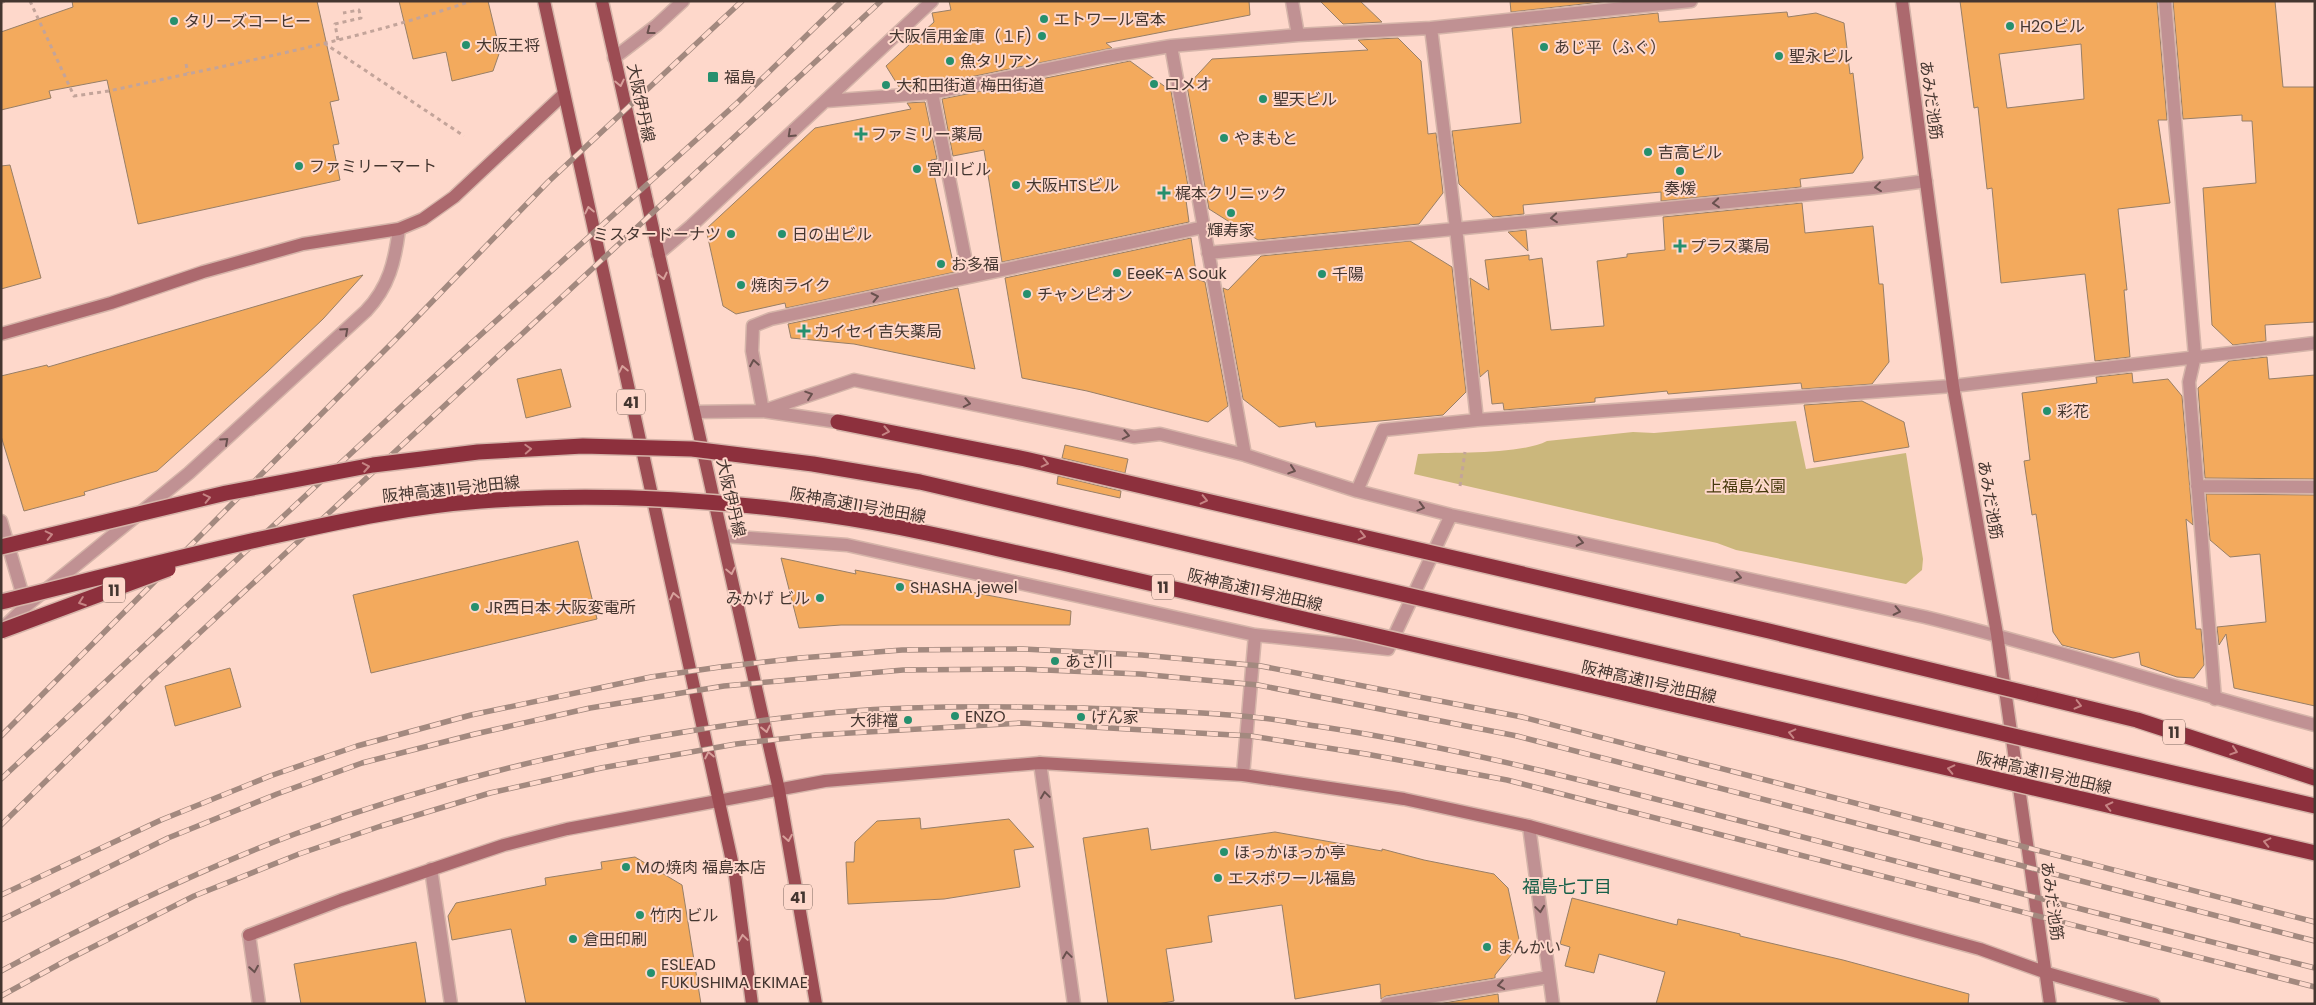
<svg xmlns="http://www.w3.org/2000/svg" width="2316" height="1005" font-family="Poppins,'Noto Sans JP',sans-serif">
<rect width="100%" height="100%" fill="#fed8cb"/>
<!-- green -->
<path fill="#cbb77c" d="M1796,421L1806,469L1906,453L1923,559L1922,570L1906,584L1736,550L1717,543L1414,474L1418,454C1451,452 1520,455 1547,441L1633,432L1654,433Z"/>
<!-- building -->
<path fill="#f3aa5d" stroke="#987f67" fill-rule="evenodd" d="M72,1H317L339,100L330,102L339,144L333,145L340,180L138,224L107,80L49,91L51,98L1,110V32L73,7Z
M399,1H488L500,51L493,71L452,81L446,52L413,59Z
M949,1H1249L1250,15L1106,43L1112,48L931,85L899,87L886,66L934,22L932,13L951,10Z
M1320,1H1360L1382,22L1343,24Z
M1510,1H1610L1511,12Z
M1960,1H2157L2167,120H2158L2170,203L2118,209L2127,290H2124L2130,357L2095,361L2085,274L2001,283L1992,188L1987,189L1978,107L1974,108ZM2081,44L2084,99L2007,108L1999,54Z
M2173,1H2275L2283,87H2315V322L2265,325L2266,341L2233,345L2212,325L2203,188L2256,183L2252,121H2242V115L2183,119Z
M1787,12L1788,17L1816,13L1844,23L1850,74L1853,73L1863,158L1853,173L1800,179L1801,187L1661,201V192L1523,205L1524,214L1493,217L1459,184L1452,131L1521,123L1512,28L1658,13L1659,22Z
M1398,38L1421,61L1428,134L1436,133L1443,193L1419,224L1258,240L1209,209L1187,86L1212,59L1368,50L1358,40Z
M1130,61L1171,91L1190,197L1185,193L1189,222L1002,262L984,150L953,156L942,99Z
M925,102L937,159L931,160L955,272L786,308L785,303L736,314L723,306L706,229L815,128L911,109L907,103Z
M10,165L41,278L1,289V166Z
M1802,203L1805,233L1873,226L1879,284H1883L1889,362L1872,384L1802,389L1801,383L1668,394L1667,391L1595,398V402L1504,410L1503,403L1492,404L1488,370L1480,377L1470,278L1489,290L1485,260L1529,255V260L1542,258L1551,330L1604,326L1597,261L1627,257V254L1665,250L1663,217Z
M1526,230L1528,251L1508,232Z
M1191,238L1197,279L1205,282L1228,406L1208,422L1087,391L1022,378L1005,278Z
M1410,241L1452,267L1466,392L1443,415L1316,427L1315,422L1279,427L1243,399L1223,288L1228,290L1261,256Z
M363,275L323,319L267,372L157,471L84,492L85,495L24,511L1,436V376L47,365L48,367Z
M958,288L975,369L854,344L791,338L788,324Z
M2267,357L2269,379L2315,375V479L2205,478L2198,388L2229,361Z
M561,369L571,407L526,418L517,379Z
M2132,373L2133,383L2168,379L2182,396L2193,525L2186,519L2196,629H2201L2204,665L2194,678L2177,677L2141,665L2139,652L2113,658L2062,645L2053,632L2036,514L2032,515L2024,461L2030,460L2022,393L2097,383L2096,377Z
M1862,401L1904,422L1909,447L1814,462L1804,405Z
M1065,445L1128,459L1125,473L1062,458Z
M1058,476L1121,491L1120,498L1057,484Z
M2206,494L2315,495V706L2234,688L2226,634L2219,645L2217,627L2266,622L2260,554L2230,557L2210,540Z
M578,541L597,619L371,673L353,595Z
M781,558L856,574L855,570L1071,611L1070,625H841L799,628Z
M230,668L241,707L175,726L165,686Z
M920,818L921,829L1009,819L1034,847L1014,850L1020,887L944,899L848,904L846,862H854L855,842L877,821Z
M1148,828L1151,850L1275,832L1382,851V849L1424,860L1494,874L1508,888L1520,944L1495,975V978L1386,996L1381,999L1380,984L1295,999L1282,905L1208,916L1212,942L1166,949L1174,1001L1158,1004H1108L1083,838Z
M635,857L682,885L701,1004H526L511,929L452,940L448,916L456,903L546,885L545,878L602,869L601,862Z
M1572,898L1677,925L1678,919L1740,934V936L1843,960L1969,994L1968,1004H1656L1665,972L1599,954L1594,973L1565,966L1570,947L1560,944Z
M416,942L426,1004H301L294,964Z
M1498,994L1499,1004H1438Z"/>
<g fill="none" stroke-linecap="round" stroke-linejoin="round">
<defs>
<path id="street" d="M1292,1L1298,35
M2165,1L2195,356L2189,382L2215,699
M1431,28L1456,228L1477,420
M1171,46L1245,455
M614,58L657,25L683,1
M932,93L969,277
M826,101L932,93L1105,57L1171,46L1298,35L1431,28L1691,1
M1204,227L771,319L753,326L752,351L763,411L854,380L1134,437L1160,434L1245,455L1357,491L1451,515L1925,617C2056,649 2184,691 2315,725
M1208,253L1873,188L1926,181
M658,254L691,226L932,1
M695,412L763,411L838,422
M2197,486L2315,487
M1357,491L1383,430L1477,420L1953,386L2315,343
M1,521L26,606
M724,536L847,545L1255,635L1388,649L1451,515
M1,630L26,606L189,473L366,311C389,287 395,261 399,229
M1040,763L1074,1004
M1243,775L1255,635
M1529,826L1553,1004
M431,869L451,1004
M249,935L259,1004
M1387,1004L1549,977"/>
<path id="secondary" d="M1902,1L1953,386L1997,634L2050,1004
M1,334L111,303L203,272L303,244L399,229L423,219L454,197L564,94
M249,935L341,900L504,845L567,829L825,781L1040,763L1243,775L1404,799L1529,826L1980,949L2047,973L2154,1004"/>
<path id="primary" d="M544,1L735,875L752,1004
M602,1L779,790L816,1004"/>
<path id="highway" d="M2030,694L2137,720L2315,778"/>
</defs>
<!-- street casing -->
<use href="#street" stroke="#d5b4a9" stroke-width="15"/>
<!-- secondary casing -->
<use href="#secondary" stroke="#d5b4a9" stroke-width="15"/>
<!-- primary casing -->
<use href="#primary" stroke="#d5b4a9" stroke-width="15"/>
<!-- highway casing -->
<use href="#highway" stroke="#d5b4a9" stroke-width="18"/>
<!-- path -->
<path stroke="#c3a49a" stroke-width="3" stroke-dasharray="4 4" stroke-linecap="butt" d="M30,1L74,96L109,91C230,64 353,42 471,1
M1,3L5,1
M338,40L335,24L361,18L359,10L343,13
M324,43L464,136
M186,64L188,73
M1460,486L1465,452"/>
<!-- street -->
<use href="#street" stroke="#c09193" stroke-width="12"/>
<!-- secondary -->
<use href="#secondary" stroke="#ac696e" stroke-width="12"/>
<!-- primary -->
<use href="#primary" stroke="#9c4c53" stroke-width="12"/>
<!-- highway -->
<use href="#highway" stroke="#8d303d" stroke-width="15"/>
<defs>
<path id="rail" d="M1,736L394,341L548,182L742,1
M1,779L403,405L737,103L842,1
M1,825L152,677L881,1
M1,895L161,820L270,776L357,746L471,715L651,677L720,667L800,658L902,650L1023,649L1142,655L1261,666L1522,717L2315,922
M1,920L168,838L277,794L362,763L475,734L590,708L724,686L903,670L1021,669L1140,674L1258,685L1517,736L2315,941
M1,971C96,920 194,872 295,834C459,773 634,734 808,715C900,705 992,706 1084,708C1140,710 1196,711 1252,717C1276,719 1300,724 1323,727C1454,747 1582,780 1710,813C1911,865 2113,918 2315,968
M1,996L67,960L194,896L299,854L381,826L490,793L601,768L736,744L816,735L1021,723L1251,736L1366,754L1507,780L2315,987"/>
</defs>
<!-- rail casing -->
<use href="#rail" stroke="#a3897f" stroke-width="5.5"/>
<!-- rail -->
<use href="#rail" stroke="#fed8cb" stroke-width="4" stroke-dasharray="11" stroke-linecap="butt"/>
<defs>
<path id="highway-bridge" d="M838,422L1025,459L1769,631L2030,694
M1,547L226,493L373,465L478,452L583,446L692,449L813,464L920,482L2315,806
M1,602C94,579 186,555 279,535C346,520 413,506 481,501C589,493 696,498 804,512C889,522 974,544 1058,562L2315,853
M1,631L168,569"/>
</defs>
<!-- highway-bridge casing -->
<use href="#highway-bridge" stroke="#d5b4a9" stroke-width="18" stroke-linecap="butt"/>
<!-- highway-bridge -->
<use href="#highway-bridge" stroke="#8d303d" stroke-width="15"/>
</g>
<!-- one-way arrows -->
<defs><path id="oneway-chevron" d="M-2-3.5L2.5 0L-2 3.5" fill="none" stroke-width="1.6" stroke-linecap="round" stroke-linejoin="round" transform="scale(1.25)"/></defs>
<g stroke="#69514e">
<use href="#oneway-chevron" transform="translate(650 31) rotate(143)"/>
<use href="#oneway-chevron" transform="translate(791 134) rotate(137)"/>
<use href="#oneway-chevron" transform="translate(1878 187) rotate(173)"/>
<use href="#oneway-chevron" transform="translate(1716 203) rotate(175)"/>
<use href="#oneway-chevron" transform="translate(1554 218) rotate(175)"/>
<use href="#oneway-chevron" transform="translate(875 297) rotate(-12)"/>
<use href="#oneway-chevron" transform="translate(345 331) rotate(-42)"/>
<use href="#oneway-chevron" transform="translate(754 363) rotate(-100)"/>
<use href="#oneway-chevron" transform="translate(809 395) rotate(-19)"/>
<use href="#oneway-chevron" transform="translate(967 403) rotate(11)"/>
<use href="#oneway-chevron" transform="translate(1126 435) rotate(11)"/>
<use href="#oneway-chevron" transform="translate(225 441) rotate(-42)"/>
<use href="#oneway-chevron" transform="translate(1292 470) rotate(18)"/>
<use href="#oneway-chevron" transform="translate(1421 507) rotate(15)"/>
<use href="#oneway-chevron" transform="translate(1580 542) rotate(12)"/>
<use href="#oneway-chevron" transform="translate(1738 577) rotate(12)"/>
<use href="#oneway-chevron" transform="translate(1897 611) rotate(12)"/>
<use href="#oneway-chevron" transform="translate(1045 795) rotate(-98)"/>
<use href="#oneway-chevron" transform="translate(1540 909) rotate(82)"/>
<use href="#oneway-chevron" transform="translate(1067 955) rotate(-98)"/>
<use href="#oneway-chevron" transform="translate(254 969) rotate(81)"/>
<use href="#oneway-chevron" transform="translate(1501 985) rotate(171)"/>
</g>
<g stroke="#d7a09b">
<use href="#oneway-chevron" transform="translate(620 83) rotate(78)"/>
<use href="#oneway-chevron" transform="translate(589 210) rotate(-102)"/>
<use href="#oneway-chevron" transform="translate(663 276) rotate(77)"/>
<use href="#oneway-chevron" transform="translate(623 369) rotate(-102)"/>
<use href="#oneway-chevron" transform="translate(731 571) rotate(78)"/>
<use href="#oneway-chevron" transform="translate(674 596) rotate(-102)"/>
<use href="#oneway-chevron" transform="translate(766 729) rotate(78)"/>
<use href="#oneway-chevron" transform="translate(709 755) rotate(-102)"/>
<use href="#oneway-chevron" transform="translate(788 838) rotate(80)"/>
<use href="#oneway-chevron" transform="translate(743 938) rotate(-98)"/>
</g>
<g stroke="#c68484">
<use href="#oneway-chevron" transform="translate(886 431) rotate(11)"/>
<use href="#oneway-chevron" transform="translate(528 449) rotate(-3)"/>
<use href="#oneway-chevron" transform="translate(1045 463) rotate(13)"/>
<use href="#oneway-chevron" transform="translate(366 467) rotate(-10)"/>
<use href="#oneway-chevron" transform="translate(207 498) rotate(-13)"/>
<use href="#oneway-chevron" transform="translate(1204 500) rotate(13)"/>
<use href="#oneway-chevron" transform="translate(49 535) rotate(-13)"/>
<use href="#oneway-chevron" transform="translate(1362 536) rotate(13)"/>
<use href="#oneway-chevron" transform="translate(82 602) rotate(160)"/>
<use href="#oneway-chevron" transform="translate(2078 705) rotate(14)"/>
<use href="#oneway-chevron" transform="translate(1792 733) rotate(-167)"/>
<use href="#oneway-chevron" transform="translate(2234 751) rotate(18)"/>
<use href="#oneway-chevron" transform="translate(1951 769) rotate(-167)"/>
<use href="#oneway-chevron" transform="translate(2109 806) rotate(-167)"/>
<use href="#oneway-chevron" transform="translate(2267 842) rotate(-167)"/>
</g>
<!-- markers -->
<g fill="#26906e" stroke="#fed8cb" stroke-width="2">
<circle cx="1044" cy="19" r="5"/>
<circle cx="174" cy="21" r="5"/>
<circle cx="2010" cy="26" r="5"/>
<circle cx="1042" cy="36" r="5"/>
<circle cx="466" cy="45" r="5"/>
<circle cx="1544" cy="47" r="5"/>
<circle cx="1779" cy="56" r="5"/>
<circle cx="950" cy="61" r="5"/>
<rect x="707" y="71" width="12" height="12" rx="2.5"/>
<circle cx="1154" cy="84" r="5"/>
<circle cx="886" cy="85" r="5"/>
<circle cx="1263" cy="99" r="5"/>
<path d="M858.5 126.5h5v5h5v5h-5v5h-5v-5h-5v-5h5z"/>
<circle cx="1224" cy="138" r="5"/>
<circle cx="1648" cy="152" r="5"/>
<circle cx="299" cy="166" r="5"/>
<circle cx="917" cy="169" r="5"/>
<circle cx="1680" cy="171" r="5"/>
<circle cx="1016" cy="185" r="5"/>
<path d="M1161.5 185.5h5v5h5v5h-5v5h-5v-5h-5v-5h5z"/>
<circle cx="1231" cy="213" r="5"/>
<circle cx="731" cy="234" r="5"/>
<circle cx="782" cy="234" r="5"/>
<path d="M1677.5 238.5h5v5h5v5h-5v5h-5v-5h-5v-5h5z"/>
<circle cx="941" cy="264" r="5"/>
<circle cx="1117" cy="273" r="5"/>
<circle cx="1322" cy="274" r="5"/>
<circle cx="741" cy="285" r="5"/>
<circle cx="1027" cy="294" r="5"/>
<path d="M801.5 323.5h5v5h5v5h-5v5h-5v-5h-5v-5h5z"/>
<circle cx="2047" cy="411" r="5"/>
<circle cx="900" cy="587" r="5"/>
<circle cx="820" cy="598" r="5"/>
<circle cx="475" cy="607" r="5"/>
<circle cx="1055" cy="661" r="5"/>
<circle cx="955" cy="716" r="5"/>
<circle cx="1081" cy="717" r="5"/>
<circle cx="908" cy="720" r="5"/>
<circle cx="1224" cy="852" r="5"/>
<circle cx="626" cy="867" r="5"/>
<circle cx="1218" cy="878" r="5"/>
<circle cx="640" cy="915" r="5"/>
<circle cx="573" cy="939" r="5"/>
<circle cx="1487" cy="947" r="5"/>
<circle cx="651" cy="973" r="5"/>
</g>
<g text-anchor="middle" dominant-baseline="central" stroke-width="4" stroke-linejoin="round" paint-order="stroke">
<!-- shield labels -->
<g fill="#fed8cb" stroke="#7c675e" stroke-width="1">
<rect x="617" y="389.5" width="28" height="25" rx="4"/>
<rect x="1152" y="574.5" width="22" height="25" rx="4"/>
<rect x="103" y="577.5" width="22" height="25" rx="4"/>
<rect x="2163" y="719.5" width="22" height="25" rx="4"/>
<rect x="784" y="884.5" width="28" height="25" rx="4"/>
</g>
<g font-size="15" font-weight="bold" fill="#443630">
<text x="631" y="402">41</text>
<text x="1163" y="587">11</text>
<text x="114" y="590">11</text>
<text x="2174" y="732">11</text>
<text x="798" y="897">41</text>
</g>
<!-- poi labels -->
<g font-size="16" fill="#443630" stroke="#fed8cb" text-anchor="start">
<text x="1054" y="19">エトワール宮本</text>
<text x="184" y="21">タリーズコーヒー</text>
<text x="2020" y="26">H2Oビル</text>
<text x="1032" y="36" text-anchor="end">大阪信用金庫（１F)</text>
<text x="476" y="45">大阪王将</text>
<text x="1554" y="47">あじ平（ふぐ）</text>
<text x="1789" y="56">聖永ビル</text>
<text x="960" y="61">魚タリアン</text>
<text x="724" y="77">福島</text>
<text x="1164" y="84">ロメオ</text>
<text x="896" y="85">大和田街道 梅田街道</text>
<text x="1273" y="99">聖天ビル</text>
<text x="871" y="134">ファミリー薬局</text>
<text x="1234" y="138">やまもと</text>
<text x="1658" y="152">吉高ビル</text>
<text x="309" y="166">ファミリーマート</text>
<text x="927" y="169">宮川ビル</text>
<text x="1026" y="185">大阪HTSビル</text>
<text x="1680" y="188" text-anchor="middle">奏煖</text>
<text x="1175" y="193">梶本クリニック</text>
<text x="1231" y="230" text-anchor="middle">輝寿家</text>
<text x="721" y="234" text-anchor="end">ミスタードーナツ</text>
<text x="792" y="234">日の出ビル</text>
<text x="1690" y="246">プラス薬局</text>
<text x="951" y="264">お多福</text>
<text x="1127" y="273">EeeK-A Souk</text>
<text x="1332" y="274">千陽</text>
<text x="751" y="285">焼肉ライク</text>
<text x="1037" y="294">チャンピオン</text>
<text x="814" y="331">カイセイ吉矢薬局</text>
<text x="2057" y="411">彩花</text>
<text x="910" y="587">SHASHA jewel</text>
<text x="810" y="598" text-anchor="end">みかげ ビル</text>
<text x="485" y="607">JR西日本 大阪変電所</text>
<text x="1065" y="661">あさ川</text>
<text x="965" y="716">ENZO</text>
<text x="1091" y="717">げん家</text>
<text x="898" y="720" text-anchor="end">大徘襠</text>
<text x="1234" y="852">ほっかほっか亭</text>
<text x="636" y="867">Mの焼肉 福島本店</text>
<text x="1228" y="878">エスポワール福島</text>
<text x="650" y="915">竹内 ビル</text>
<text x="583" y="939">倉田印刷</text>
<text x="1497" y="947">まんかい</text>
<text x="661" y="964">ESLEAD<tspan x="661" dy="18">FUKUSHIMA EKIMAE</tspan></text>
</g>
<!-- street labels -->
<g font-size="16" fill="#443630" stroke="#fed8cb">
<text transform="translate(1931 100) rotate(82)">あみだ池筋</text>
<text transform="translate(641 103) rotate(78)">大阪伊丹線</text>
<text transform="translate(451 489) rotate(-6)">阪神高速11号池田線</text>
<text transform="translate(731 498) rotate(77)">大阪伊丹線</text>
<text transform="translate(1990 500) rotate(80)">あみだ池筋</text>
<text transform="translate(858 505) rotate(10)">阪神高速11号池田線</text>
<text transform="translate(1255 590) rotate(13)">阪神高速11号池田線</text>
<text transform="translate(1649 682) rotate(13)">阪神高速11号池田線</text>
<text transform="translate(2044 773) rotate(13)">阪神高速11号池田線</text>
<text transform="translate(2052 901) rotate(82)">あみだ池筋</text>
</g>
<!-- park labels -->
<g font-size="16" fill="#473a0d" stroke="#fed8cb">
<text x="1746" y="486">上福島公園</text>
</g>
<!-- neighbourhood labels -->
<g font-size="18" fill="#176049" stroke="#fed8cb">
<text x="1567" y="886">福島七丁目</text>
</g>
</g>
<!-- border -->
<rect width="2316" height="1005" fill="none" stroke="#443630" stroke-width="5"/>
</svg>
